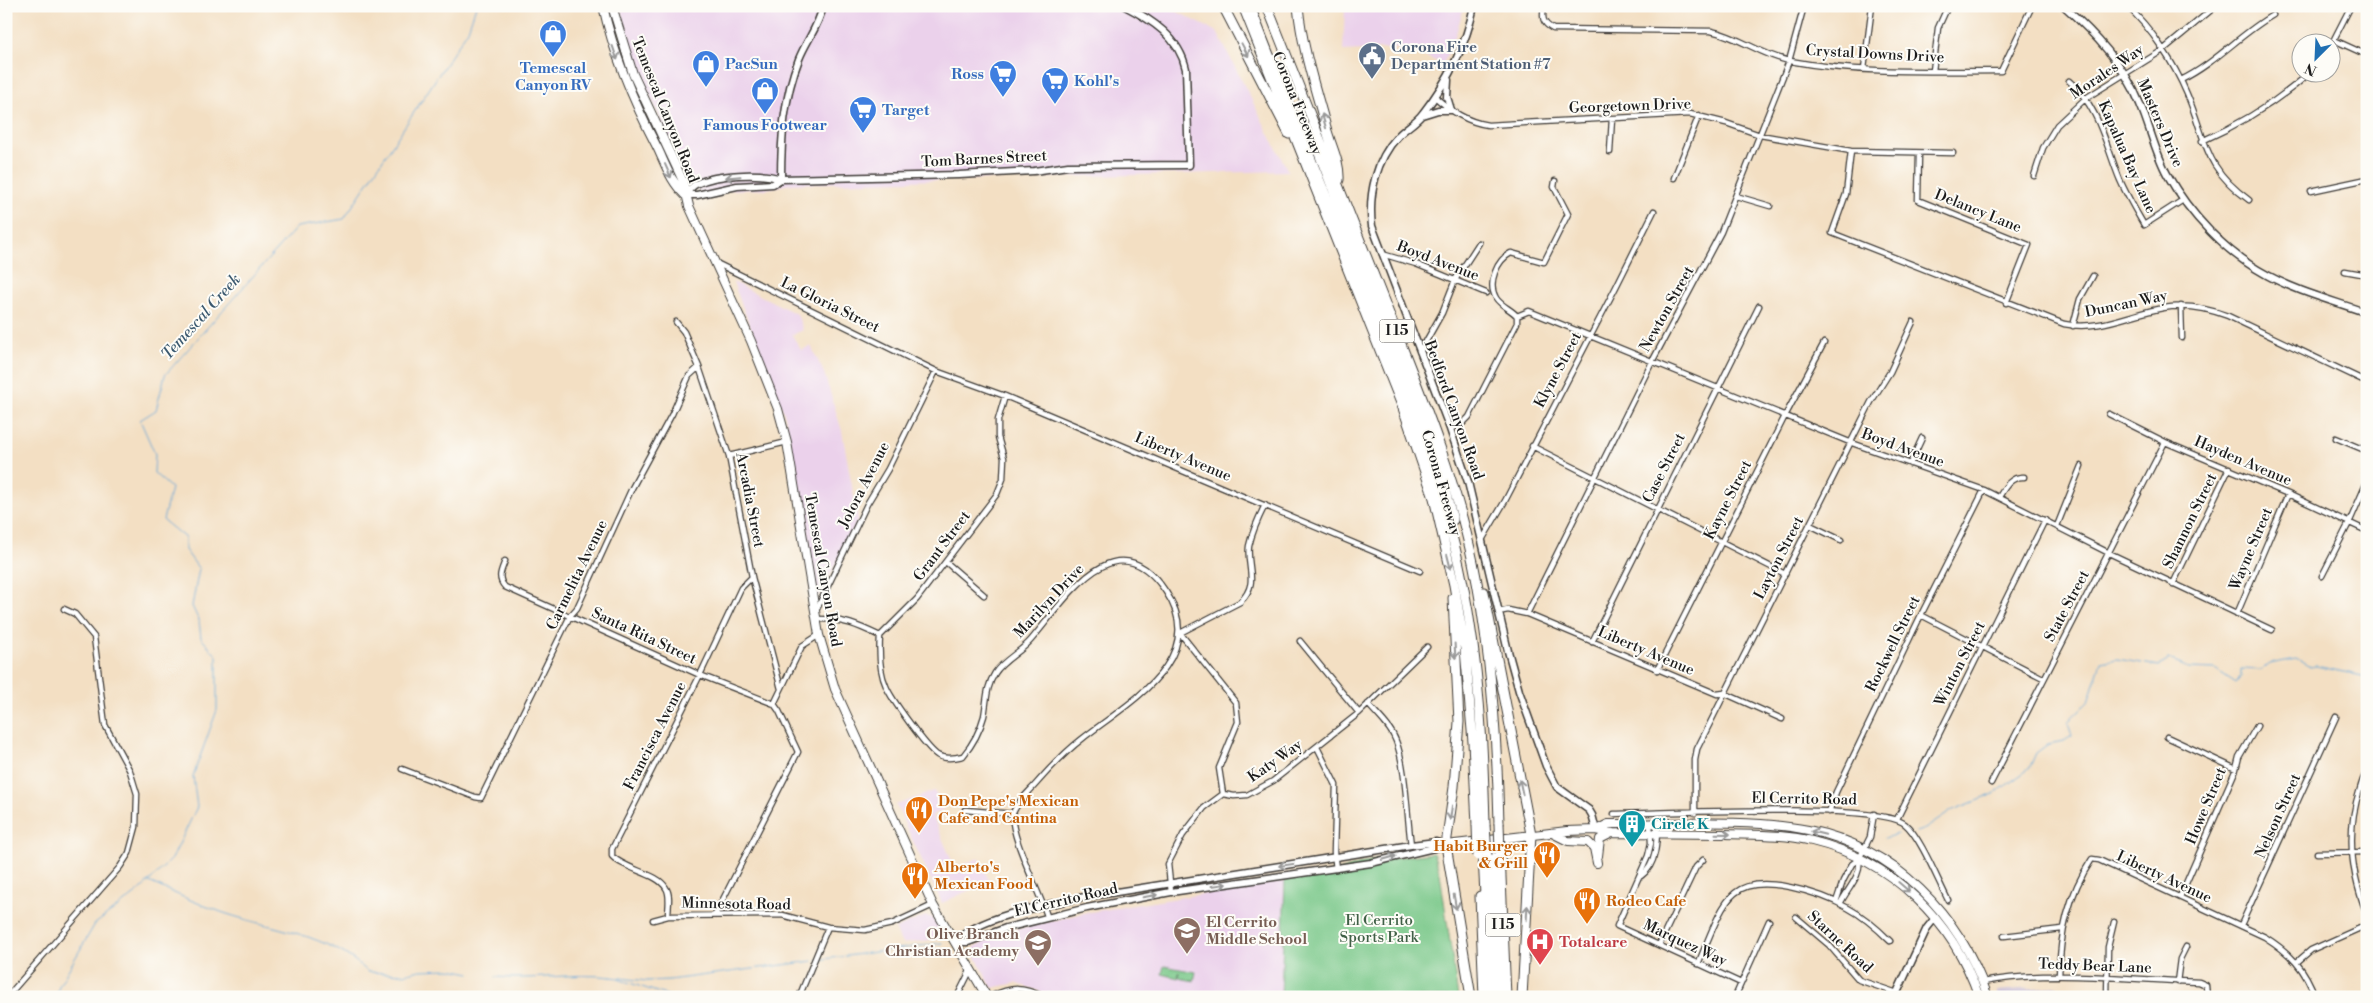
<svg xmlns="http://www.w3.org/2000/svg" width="2373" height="1003" font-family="'Libre Bodoni',serif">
<rect width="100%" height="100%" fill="#fdfcf7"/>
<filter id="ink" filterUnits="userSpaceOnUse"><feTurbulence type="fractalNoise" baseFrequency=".02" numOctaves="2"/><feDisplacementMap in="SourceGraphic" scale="10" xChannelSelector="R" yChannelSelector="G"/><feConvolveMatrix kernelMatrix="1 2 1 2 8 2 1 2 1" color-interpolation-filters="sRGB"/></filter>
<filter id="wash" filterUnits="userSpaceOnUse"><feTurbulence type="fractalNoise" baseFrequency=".0096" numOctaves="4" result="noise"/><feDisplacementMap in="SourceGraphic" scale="20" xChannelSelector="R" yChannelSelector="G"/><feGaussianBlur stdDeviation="1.12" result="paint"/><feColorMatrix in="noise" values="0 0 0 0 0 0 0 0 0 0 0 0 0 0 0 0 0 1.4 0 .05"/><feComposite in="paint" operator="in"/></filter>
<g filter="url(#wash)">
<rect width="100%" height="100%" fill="#f3dfc3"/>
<!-- built -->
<path fill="#ebd1eb" d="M620,6H1166L1217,32L1288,171L791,184L766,189L728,190L703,197L684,172L643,80L630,45Z
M1345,6H1464L1456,34L1443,64L1405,48L1343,51Z
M733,282L797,314L803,330L792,335L801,350L811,346L824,373L842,431L858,520L819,596H817L785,416Z
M934,791L944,809L932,815L955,868L979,858L989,881L942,903L896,805Z
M1285,881L1281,997H1055L1016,983L992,988L973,951L975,946L1014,930L1084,913Z
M926,916L934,918L943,938L902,944L895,929Z"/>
<!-- industrial -->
<path fill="#cbbfd5" d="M2057,986L2059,997H1999L1997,991Z"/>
<!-- green -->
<path fill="#78c788" stroke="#4a7252" d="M1433,853L1440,873L1458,997H1281L1285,879L1334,873L1369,861Z
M1164,966L1196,972L1194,981L1179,978V972L1178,978L1162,974Z"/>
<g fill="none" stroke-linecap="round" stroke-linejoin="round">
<!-- stream -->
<path stroke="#62a5d7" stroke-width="1" d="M1916,832L1925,829L1953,810L1994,794L2029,769L2036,753L2048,744L2064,741L2072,736L2068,723L2072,717L2088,702L2101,662L2117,659L2159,666L2169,660L2189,668L2215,669L2236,683L2241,676V669L2261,670L2269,664L2296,659L2310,667L2316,666L2367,677
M1885,838L1897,834
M149,882C174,893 198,904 224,913C272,929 330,934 368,972L404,974L420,970L450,969L470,973
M817,960L942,943
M496,977C534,981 573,972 611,977
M611,977L647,981L669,980L813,961
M618,979L669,996
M56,997L59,986L95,924L138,892L172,859L197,807L193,776L217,710V656L201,638L199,621L192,606L199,569L185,550V538L163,520L171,488L154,473L155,454L140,420L156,410L165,375L297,227L344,219L468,30L476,6"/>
</g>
</g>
<g filter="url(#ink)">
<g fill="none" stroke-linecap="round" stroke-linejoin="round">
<defs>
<path id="street" d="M1544,6C1542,18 1542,23 1553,29L1711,31C1741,37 1762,56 1790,61C1859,74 1931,71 2001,71L2032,6
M2127,6C2152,29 2174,63 2187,94C2207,141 2203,167 2249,200
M2334,40L2367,55
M2330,47L2351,6
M1864,69L1872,6
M1933,71L1938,28L1948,6
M2181,80C2216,63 2240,34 2273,15
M2069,81C2099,106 2106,146 2120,180C2127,196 2136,211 2144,225L2183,200
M1435,97C1451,111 1467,122 1488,125L1690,114L1726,123L1760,135L1851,151L1953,153
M2202,141C2243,123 2278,101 2311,72
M1851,151L1846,194L1832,233L2064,324C2100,331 2129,314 2163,308C2186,304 2207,308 2228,316L2367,382
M1610,152L1612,118
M1919,153L1918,200L2029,245L2006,303
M2034,176L2043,148L2057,125L2086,98L2163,50L2216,6
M1674,178L1699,115
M2311,191L2367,179
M1736,196L1770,206
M1382,254L1416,264L1486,293
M716,263L936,371L1005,396L1420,571
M2345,271L2367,275
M2181,306L2182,338
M1517,316L1529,311L1852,443L1984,490L2109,553L2272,630
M676,322L684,332L699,367L729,456L752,577L781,689
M2073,326L2080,299L2093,276
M1420,352L1442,313L1455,280L1479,243
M2109,414L2165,442L2288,494L2367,531
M1450,429L1463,423L1469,417L1517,323V316C1511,309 1501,306 1496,298C1487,283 1497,260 1511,253L1544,262L1568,214L1554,187L1555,181
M2336,438L2367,451
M1532,446L1785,574
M729,456L787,442
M1910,464L1922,438
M1999,497C2005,487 2011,476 2024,477
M1810,525L1841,540
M2057,526L2081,466
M1482,540L1505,501L1616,287L1654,211
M505,561C501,571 497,578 505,587L700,675L774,704
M947,563L984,595
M2322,576L2349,523L2367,482
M2173,584L2229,468
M816,611L867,504L888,469L936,371
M1498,612L1508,610L1527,614L1717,694L1724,693L1782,719
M1527,614L1653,360L1721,232L1789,61L1804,6
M2237,614L2288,494
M1921,615L2043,678
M817,619C844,619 857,625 880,636
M880,636C879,652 879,671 886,686C891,699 926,747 937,755C945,760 955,758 963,756C973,744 980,731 984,716C987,700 986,687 995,673C1003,660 1021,652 1031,640C1066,599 1116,516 1166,592C1211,659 1126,704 1082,739C1065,752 1050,768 1036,784C1028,793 1017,802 1013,813C1008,832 1040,893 1047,916
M880,636L917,599L997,494L1003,479L1004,458L998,437V420L1005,396
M1300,641L1359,713
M1592,642L1759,306
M1657,670L1785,416L1824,343
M774,704L802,646L819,635
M1368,704C1378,716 1391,727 1396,741C1406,767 1407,816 1411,845
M2167,737L2236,769
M1317,747L1336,785L1334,852L1336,869
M402,769L475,797L481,798L570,616L577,608L632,488L672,414L689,376L699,367
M2367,772C2363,777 2362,783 2360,789C2346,831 2351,874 2367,914
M1991,783L2165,442
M1223,794L1219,768L1238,722L1236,703L1180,633L1240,602C1260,583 1246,567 1249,546C1252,532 1259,517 1265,505
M965,810L1013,814
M1829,812L1836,792L1921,615L1984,490
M1695,813V760L1697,749L1871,402L1890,372L1913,322
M1614,814C1661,813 1877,802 1905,824C1920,836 1938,881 1948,900
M1897,819L2045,520
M1650,824L1651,843L1648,856L1617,926L1741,983
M2317,853L2367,852
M1641,876C1657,865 1657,841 1657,824
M1171,892L1168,864L1183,835L1204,808L1223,794L1234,796L1247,795L1273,781L1359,713L1427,647
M2180,897L2236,769L2239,757L2257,726
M1836,902L1843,881L1852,864L1859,859L1870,837L1874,814
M1840,904C1847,889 1862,876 1859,859
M715,915L798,752L779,711L774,704
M668,916C668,907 671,895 666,888C658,873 625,870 612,856V849L700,675L741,588L752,577
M1796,917L1829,945L1859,980L1897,993
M653,920L668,916L782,915L828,927L865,930L892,924L933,905
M2241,925L2336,717
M2004,936L2062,929
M1659,945L1696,867L1703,860
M2297,962L2311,950L2367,925
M1698,964C1707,944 1719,906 1735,893C1759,872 1823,894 1848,908C1863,916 1877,928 1890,941
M2059,976C2060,934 2068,895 2092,859L2099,860L2265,937C2289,952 2306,969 2315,997
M1983,982C2054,969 2127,980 2199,982L2206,985L2207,997
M2177,982L2180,959L2186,947
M7,997L120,867L129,853L136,827L137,794L130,771L105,725L94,637L75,614L64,609
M799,997L828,927
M957,997L971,969
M990,997C1013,986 1022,987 1045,997
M1735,997L1769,921
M2107,997L2108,947L2114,922"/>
<path id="secondary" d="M1474,6C1466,46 1448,81 1423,113C1417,122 1405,128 1398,136C1376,160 1368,194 1372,226L1450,429L1468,482L1508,651L1519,691L1546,766L1557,787L1589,810L1592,815L1596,830
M2064,6C2095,34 2124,64 2140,104C2150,127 2155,152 2167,174C2190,215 2226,253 2267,275C2298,292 2334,301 2367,313
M1422,115L1438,110H1451L1447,97L1448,80
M781,179C781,138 784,97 799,59C806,41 819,26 823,6
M685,195C688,191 692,186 696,184C716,174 761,172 781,179L959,175L1034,171L1068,166L1189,165L1186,69C1179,37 1152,20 1125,6
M685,195H697L737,186L773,184L781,179
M955,942C979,916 1050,904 1085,897L1411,845L1436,842L1446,845
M955,942H968L1006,928L1087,908L1171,892L1371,863L1446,845
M1895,997L1927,928L1935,918"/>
<path id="primary" d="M603,6C614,57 634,103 658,149C666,166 671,182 685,195
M612,6L633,74L683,181L689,206L751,341L778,409L787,442L819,635L835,689L933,905L987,997
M1596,830L1608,824C1671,824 1746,818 1808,830C1895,847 1960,915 1988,997
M1552,833L1568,841L1588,842L1594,848L1597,863
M1446,845L1567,831L1596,830L1612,833C1649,833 1687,834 1725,834C1754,835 1783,834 1812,841C1891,860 1953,920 1979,997
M1598,856L1600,839L1612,833"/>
<path id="highway" d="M1223,6L1289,134
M1243,6L1403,408L1434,498L1454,585L1465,649L1473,742L1477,825
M1250,6C1293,119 1341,230 1385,342C1416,422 1447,501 1463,584C1479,664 1483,744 1485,825
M1267,6C1307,106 1347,206 1386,306C1419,390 1454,473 1473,562C1491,648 1497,736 1499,823
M1298,6C1302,49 1316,90 1327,131C1332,148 1340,163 1339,180
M1315,143L1430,437L1453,520
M1484,592L1531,834L1522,997
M1453,598L1459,722L1454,787L1446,845L1471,997
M1500,853L1506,997
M1492,854L1498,997
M1483,855L1490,997
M1480,896L1484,997"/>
</defs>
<!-- street casing -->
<use href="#street" stroke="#3c3935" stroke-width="7"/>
<!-- secondary casing -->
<use href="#secondary" stroke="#3c3935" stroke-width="9"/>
<!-- primary casing -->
<use href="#primary" stroke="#3c3935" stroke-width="10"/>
<!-- highway casing -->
<use href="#highway" stroke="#3c3935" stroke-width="11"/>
<!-- street -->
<use href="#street" stroke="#fff" stroke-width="4.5"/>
<!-- secondary -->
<use href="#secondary" stroke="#fff" stroke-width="6"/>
<!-- primary -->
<use href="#primary" stroke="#fff" stroke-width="8"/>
<!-- highway -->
<use href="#highway" stroke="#fff" stroke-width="9"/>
<defs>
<path id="highway-bridge" d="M1499,823L1500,853
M1477,825L1478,856
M1485,825L1487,855"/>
</defs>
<!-- highway-bridge casing -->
<use href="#highway-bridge" stroke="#3c3935" stroke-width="11" stroke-linecap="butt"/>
<!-- highway-bridge -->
<use href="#highway-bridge" stroke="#fff" stroke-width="9"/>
</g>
<!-- one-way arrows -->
<defs><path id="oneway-shaft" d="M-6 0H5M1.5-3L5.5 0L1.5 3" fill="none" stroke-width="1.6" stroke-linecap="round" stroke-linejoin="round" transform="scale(1.25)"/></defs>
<g stroke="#999">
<use href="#oneway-shaft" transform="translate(1245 50) rotate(62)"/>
<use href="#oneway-shaft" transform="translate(615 53) rotate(71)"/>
<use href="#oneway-shaft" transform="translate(1324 121) rotate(-106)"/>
<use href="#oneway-shaft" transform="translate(668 171) rotate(66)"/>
<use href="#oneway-shaft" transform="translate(733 177) rotate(175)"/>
<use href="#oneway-shaft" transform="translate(1449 562) rotate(76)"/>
<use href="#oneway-shaft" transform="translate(1455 651) rotate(87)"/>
<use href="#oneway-shaft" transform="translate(1521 787) rotate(-102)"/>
<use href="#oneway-shaft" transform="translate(1451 813) rotate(98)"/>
<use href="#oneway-shaft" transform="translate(1818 833) rotate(-166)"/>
<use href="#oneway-shaft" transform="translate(1723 834) rotate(1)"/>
<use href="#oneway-shaft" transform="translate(1389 858) rotate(-16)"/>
<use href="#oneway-shaft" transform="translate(1286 865) rotate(172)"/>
<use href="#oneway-shaft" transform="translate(1219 885) rotate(-8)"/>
<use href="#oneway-shaft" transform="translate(1904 887) rotate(41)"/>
<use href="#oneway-shaft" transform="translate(1150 896) rotate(-10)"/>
<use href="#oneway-shaft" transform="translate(1455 902) rotate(80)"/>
<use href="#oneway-shaft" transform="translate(1527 913) rotate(-87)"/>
</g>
</g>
<!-- icons -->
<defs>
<symbol id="shop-pin" viewBox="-11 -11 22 30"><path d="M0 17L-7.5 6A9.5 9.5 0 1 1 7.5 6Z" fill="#3f7fe0" stroke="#fdfcf7"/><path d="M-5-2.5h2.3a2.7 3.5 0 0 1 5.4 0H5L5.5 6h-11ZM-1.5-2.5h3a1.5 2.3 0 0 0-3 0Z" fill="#fff"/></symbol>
<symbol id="civic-pin" viewBox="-11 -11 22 30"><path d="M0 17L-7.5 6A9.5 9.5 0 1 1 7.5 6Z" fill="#5c6f8a" stroke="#fdfcf7"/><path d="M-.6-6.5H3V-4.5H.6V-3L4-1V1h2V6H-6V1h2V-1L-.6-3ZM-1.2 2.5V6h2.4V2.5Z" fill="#fff"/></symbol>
<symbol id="supermarket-pin" viewBox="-11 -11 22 30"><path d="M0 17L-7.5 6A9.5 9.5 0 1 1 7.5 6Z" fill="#3f7fe0" stroke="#fdfcf7"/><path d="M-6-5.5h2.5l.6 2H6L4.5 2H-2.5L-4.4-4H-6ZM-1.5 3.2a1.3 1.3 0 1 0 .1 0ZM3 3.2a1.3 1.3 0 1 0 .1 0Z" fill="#fff"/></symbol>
<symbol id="restaurant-pin" viewBox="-11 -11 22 30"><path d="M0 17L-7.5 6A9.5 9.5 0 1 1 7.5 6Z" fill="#e8710a" stroke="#fdfcf7"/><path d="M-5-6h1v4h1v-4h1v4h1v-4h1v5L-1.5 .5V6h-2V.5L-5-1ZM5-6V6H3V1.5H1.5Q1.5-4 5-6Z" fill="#fff"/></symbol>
<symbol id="building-pin" viewBox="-11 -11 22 30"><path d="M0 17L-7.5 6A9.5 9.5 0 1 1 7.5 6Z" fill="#0f9aa8" stroke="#fdfcf7"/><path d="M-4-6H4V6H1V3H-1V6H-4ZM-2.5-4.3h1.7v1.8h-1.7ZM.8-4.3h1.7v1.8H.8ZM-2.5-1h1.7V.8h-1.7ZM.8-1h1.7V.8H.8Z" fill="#fff"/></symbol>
<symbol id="school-pin" viewBox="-11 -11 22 30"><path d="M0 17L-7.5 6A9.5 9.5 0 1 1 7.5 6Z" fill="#8d6e63" stroke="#fdfcf7"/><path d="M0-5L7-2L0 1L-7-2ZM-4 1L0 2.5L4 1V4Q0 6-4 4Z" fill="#fff"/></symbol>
<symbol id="hospital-pin" viewBox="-11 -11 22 30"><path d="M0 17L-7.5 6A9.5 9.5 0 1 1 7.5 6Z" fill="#e0444e" stroke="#fdfcf7"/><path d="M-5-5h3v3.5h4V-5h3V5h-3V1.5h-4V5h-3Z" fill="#fff"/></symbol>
</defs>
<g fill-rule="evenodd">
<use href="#shop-pin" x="537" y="18" width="32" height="43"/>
<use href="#civic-pin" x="1356" y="40" width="32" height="43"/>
<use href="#shop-pin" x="690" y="48" width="32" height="43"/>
<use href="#supermarket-pin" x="987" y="58" width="32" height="43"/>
<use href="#supermarket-pin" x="1039" y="65" width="32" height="43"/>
<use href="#shop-pin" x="749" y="75" width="32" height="43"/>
<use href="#supermarket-pin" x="847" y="94" width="32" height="43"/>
<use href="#restaurant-pin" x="903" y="794" width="32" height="43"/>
<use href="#building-pin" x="1616" y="808" width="32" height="43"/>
<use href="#restaurant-pin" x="1531" y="839" width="32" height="43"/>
<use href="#restaurant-pin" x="899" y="860" width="32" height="43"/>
<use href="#restaurant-pin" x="1571" y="885" width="32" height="43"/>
<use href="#school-pin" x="1171" y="915" width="32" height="43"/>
<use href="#hospital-pin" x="1524" y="926" width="32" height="43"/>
<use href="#school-pin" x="1022" y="927" width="32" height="43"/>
</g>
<g text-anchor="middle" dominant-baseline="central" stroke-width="4" stroke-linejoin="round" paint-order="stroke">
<!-- shield labels -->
<g fill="#fdfcf7" stroke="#605f5e" stroke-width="1">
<rect x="1379.5" y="319.5" width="35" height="23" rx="4"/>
<rect x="1485.5" y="913.5" width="35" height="23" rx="4"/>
</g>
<g font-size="14" font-weight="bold" fill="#1c1c1c">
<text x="1397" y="331">I 15</text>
<text x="1503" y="925">I 15</text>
</g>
<!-- service labels -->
<g font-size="15" font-weight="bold" fill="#4e5e75" stroke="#fdfcf7" text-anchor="start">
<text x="1391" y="47">Corona Fire<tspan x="1391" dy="17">Department Station #7</tspan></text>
</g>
<!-- street labels -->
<g font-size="15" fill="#1c1c1c" stroke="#fdfcf7">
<text transform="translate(1875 54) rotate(3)">Crystal Downs Drive</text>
<text transform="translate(2107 72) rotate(-34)">Morales Way</text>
<text transform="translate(1297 103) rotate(68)">Corona Freeway</text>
<text transform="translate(1630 106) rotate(-2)">Georgetown Drive</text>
<text transform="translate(665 110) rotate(68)">Temescal Canyon Road</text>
<text transform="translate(2160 123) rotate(67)">Masters Drive</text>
<text transform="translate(2127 157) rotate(66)">Kapalua Bay Lane</text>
<text transform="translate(984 159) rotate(-3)">Tom Barnes Street</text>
<text transform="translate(1978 211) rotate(22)">Delancy Lane</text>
<text transform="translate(1438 261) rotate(21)">Boyd Avenue</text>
<text transform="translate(2126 304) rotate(-12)">Duncan Way</text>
<text transform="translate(830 305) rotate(26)">La Gloria Street</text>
<text transform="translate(1667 309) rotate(-61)">Newton Street</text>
<text transform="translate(1558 370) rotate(-62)">Klyne Street</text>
<text transform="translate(1454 410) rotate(70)">Bedford Canyon Road</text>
<text transform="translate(1903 448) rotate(20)">Boyd Avenue</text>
<text transform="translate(1183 457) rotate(23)">Liberty Avenue</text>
<text transform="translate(2243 461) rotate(23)">Hayden Avenue</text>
<text transform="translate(1664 468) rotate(-63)">Case Street</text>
<text transform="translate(1441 483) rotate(74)">Corona Freeway</text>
<text transform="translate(864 485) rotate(-63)">Jolora Avenue</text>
<text transform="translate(750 500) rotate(79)">Arcadia Street</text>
<text transform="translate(1728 500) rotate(-63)">Kayne Street</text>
<text transform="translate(2190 521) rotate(-64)">Shannon Street</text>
<text transform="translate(942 546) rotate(-53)">Grant Street</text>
<text transform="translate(2251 549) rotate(-67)">Wayne Street</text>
<text transform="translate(1779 558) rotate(-63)">Layton Street</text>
<text transform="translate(823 570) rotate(80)">Temescal Canyon Road</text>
<text transform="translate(577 575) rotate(-64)">Carmelita Avenue</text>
<text transform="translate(1049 601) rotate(-47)">Marilyn Drive</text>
<text transform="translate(2067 606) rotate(-62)">State Street</text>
<text transform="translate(644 636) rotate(25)">Santa Rita Street</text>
<text transform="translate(1893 644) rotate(-64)">Rockwell Street</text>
<text transform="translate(1646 651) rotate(23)">Liberty Avenue</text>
<text transform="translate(1960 664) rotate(-63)">Winton Street</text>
<text transform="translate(655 736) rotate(-63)">Francisca Avenue</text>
<text transform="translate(1275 761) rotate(-35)">Katy Way</text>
<text transform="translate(1804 799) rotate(1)">El Cerrito Road</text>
<text transform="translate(2206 806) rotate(-67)">Howe Street</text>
<text transform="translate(2278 816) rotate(-66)">Nelson Street</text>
<text transform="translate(2164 877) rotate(25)">Liberty Avenue</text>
<text transform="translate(1066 900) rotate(-13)">El Cerrito Road</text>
<text transform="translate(736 904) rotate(1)">Minnesota Road</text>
<text transform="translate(1840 942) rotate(43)">Starne Road</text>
<text transform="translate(1685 943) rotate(25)">Marquez Way</text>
<text transform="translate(2095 966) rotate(2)">Teddy Bear Lane</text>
</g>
<!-- shop labels -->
<g font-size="15" font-weight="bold" fill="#366cbe" stroke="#fdfcf7" text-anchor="start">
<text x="725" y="64">PacSun</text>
<text x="553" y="68" text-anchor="middle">Temescal<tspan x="553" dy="17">Canyon RV</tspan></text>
<text x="984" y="74" text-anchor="end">Ross</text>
<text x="1074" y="81">Kohl's</text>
<text x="882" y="110">Target</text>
<text x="765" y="125" text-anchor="middle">Famous Footwear</text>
</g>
<!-- food labels -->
<g font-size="15" font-weight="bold" fill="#c56008" stroke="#fdfcf7" text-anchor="start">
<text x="938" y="801">Don Pepe's Mexican<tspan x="938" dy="17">Cafe and Cantina</tspan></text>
<text x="1528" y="846" text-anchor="end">Habit Burger<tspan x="1528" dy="17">&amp; Grill</tspan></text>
<text x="934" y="867">Alberto's<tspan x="934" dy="17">Mexican Food</tspan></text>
<text x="1606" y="901">Rodeo Cafe</text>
</g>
<!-- culture labels -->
<g font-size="15" font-weight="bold" fill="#0d838f" stroke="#fdfcf7" text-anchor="start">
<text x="1651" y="824">Circle K</text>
</g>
<!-- park labels -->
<g font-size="15" fill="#416047" stroke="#fdfcf7">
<text x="1379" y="920">El Cerrito<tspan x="1379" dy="17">Sports Park</tspan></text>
</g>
<!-- education labels -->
<g font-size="15" font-weight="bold" fill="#785e54" stroke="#fdfcf7" text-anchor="start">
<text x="1206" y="922">El Cerrito<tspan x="1206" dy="17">Middle School</tspan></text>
<text x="1019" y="934" text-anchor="end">Olive Branch<tspan x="1019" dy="17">Christian Academy</tspan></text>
</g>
<!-- health labels -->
<g font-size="15" font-weight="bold" fill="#be3a42" stroke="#fdfcf7" text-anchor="start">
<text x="1559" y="942">Totalcare</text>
</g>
<!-- water labels -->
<g font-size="16" font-style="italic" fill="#3c5a70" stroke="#fdfcf7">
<text transform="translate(201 317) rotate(-48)">Temescal Creek</text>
</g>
</g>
<!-- margin -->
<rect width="2373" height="1003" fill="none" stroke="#fdfcf7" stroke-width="25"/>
<!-- north arrow -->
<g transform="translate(2316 58) rotate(204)"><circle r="24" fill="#fdfcf7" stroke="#a3a29f"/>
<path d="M0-4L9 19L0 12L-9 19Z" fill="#1f6fb2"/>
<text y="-8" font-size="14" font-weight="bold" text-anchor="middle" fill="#1c1c1c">N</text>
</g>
</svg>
